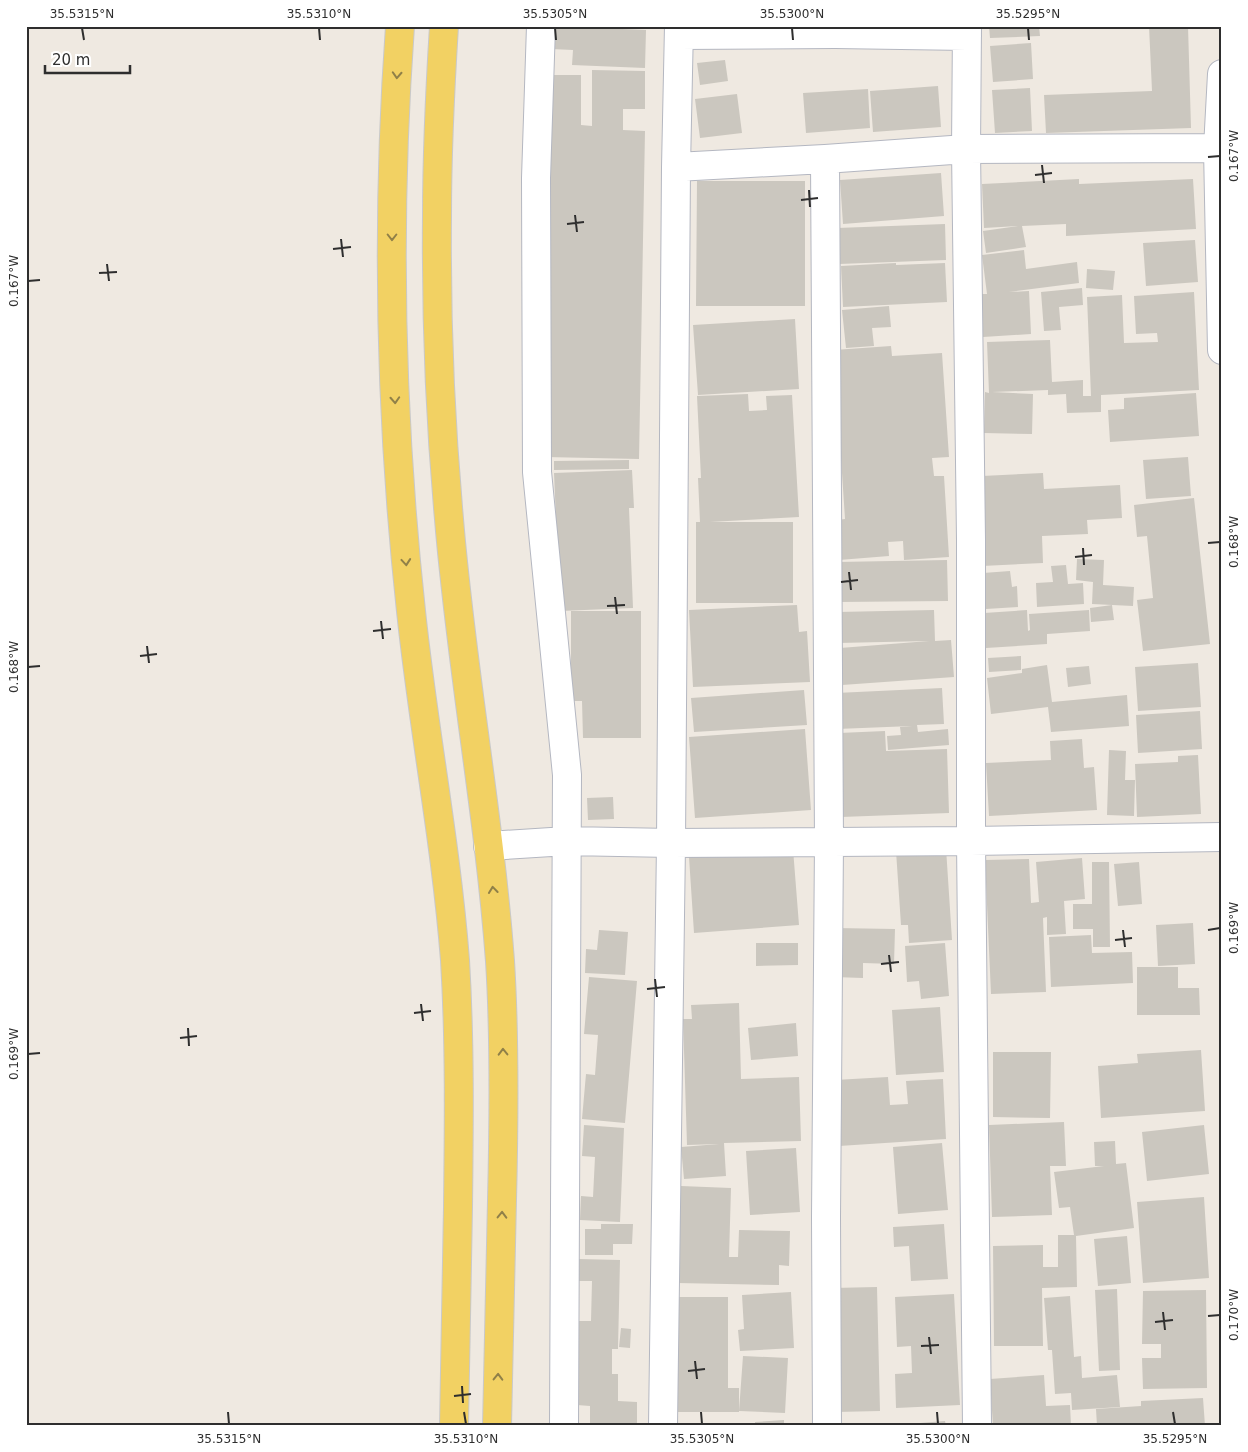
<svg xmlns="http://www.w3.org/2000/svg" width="1248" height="1452" font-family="'DejaVu Sans',sans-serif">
<rect width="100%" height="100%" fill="#efe9e1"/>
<!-- building -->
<path fill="#cbc7bf" d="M552,26L646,30L645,68L572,65L573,50L551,49Z
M989,26H1039L1040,36L990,38Z
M1149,26H1188L1191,128L1046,133L1044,95L1152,91Z
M1031,43L1033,79L993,82L990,46Z
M725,60L728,81L700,85L697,63Z
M592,70L645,71V109H623V130L645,131L639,459L545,457V75H581V125L592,126Z
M938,86L941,127L873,132L870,91Z
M1030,88L1032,131L995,133L992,90Z
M868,89L870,128L806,133L803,93Z
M737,94L742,133L700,138L695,99Z
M941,173L944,216L843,224L840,180Z
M1079,179V184L1193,179L1196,229L1066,236V224L1022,226L1026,247L986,253L983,231L1018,226L984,228L982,184Z
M697,181H805V306H696Z
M945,224L946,260L839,264L837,228Z
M1195,240L1198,282L1146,286L1143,243Z
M1024,250L1026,269L1077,262L1079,283L1009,292L1029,291L1031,334L983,337L980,294H987L982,255Z
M896,263V265L945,263L947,302L843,307L841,266Z
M1087,269L1115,271L1113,290L1086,288Z
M1082,288L1083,305L1059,307L1061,330L1044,331L1041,292Z
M1194,292L1199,390L1101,395V412L1067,413L1066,394L1048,395V390L992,392L1033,394L1032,434L984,433L985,392L989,393L987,342L1050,340L1052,382L1083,380V396H1091L1087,297L1122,295L1124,343L1158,342L1157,333L1136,334L1134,296Z
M889,306L891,327L872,328L874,346L846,348L842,310Z
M795,319L799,389L698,395L693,325Z
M891,346L892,356L942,353L949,457L932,458L934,476H944L949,557L904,560L903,541L888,542L889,556L839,560L837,520L845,519L834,350Z
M1196,393L1199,436L1110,442L1108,410L1124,409V398Z
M748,394L749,411L767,410L766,396L792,395L799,517L710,522H793V603H696V522H700L698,478H701L697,396Z
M1188,457L1191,496L1146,499L1143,460Z
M629,460V469L554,470V461Z
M632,470L634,508H629L633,608L560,611L554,473Z
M1043,473L1044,489L1120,485L1122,518L1087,520L1088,534L1042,536L1043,563L982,566L981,548H985L982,476Z
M1194,498L1210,644L1143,651L1137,600L1153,598L1147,536L1137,537L1134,505Z
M1077,559L1104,560L1103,585L1134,587L1133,606L1092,604L1093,582L1076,580Z
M947,560L948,601L838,602L837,562Z
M1066,565L1068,584L1083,583L1084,604L1037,607L1036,583L1053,582L1051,566Z
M1010,571L1012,587L1017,586L1018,607L986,609L983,573Z
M797,605L799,632L807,631L810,682L693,687L689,610Z
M1112,605L1114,620L1091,622L1090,608Z
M934,610L935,641L951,640L954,677L842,685L840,648L929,641L838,643L837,612Z
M1027,610L1028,631L1030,630L1029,614L1089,610L1090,631L1047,634V644L986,648L984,613Z
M571,611H641V738H583L582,701H571Z
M1021,656V670L989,672L988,658Z
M1198,663L1201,707L1138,711L1135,667Z
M1047,665L1052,702L1127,695L1129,726L1051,732L1048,707L991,714L987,678L1022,673V669Z
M1089,666L1091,684L1068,687L1066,668Z
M942,688L944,724L917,725L918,732L948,729L949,745L888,750L887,736L901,735L900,727L912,726L837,729L836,693Z
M804,690L807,725L694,732L691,698Z
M1200,711L1202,749L1138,753L1136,715Z
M805,729L811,810L695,818L689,737Z
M885,731L886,751L947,749L949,813L841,817L839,733Z
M1082,739L1084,768L1094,767L1097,810L989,816L986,763L1051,760L1050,741Z
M1109,750L1126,751L1125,780H1135L1134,816L1107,815Z
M1198,755L1201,814L1137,817L1135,764L1178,762V756Z
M613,797L614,819L588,820L587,798Z
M946,848L952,940L909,943L908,925H901L896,851Z
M793,849L799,925L694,933L689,857Z
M1082,858L1085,899L1064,901L1066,934L1047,935V917L1043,918L1046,992L991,994L985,860L1029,859L1031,903L1039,902L1036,862Z
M1092,862H1109L1110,947H1093V929H1073V904H1092Z
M1139,862L1142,904L1118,906L1114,864Z
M1193,923L1195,964L1158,966L1156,925Z
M835,928L895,929L894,964L863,963V978L834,977Z
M599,930L628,932L625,975L585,973L586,949L597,950Z
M1091,935L1092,953L1132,952L1133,983L1051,987L1049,937Z
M756,943H798V965L756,966Z
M945,943L949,996L921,999L919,981L907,982L905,946Z
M1137,967H1178V988H1199L1200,1015H1137Z
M589,977L637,981L625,1123L582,1119L586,1074L595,1075L598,1035L584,1034Z
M739,1003L741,1079L799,1077L801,1141L724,1143L726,1176L684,1179L681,1147L719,1144L687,1145L683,1019H692L691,1005Z
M940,1007L944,1072L896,1075L892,1010Z
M796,1023L798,1056L751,1060L748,1028Z
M1201,1050L1205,1111L1101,1118L1098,1066L1138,1063L1137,1054Z
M993,1052H1051L1050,1118L993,1117Z
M888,1077L890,1105L908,1104L906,1081L943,1079L946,1139L839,1146L835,1080Z
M1064,1122L1066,1166H1050L1052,1215L992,1217L989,1125Z
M584,1125L624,1128L620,1222L580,1220L581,1196L593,1197L595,1157L582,1156Z
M1204,1125L1209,1174L1147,1181L1142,1132Z
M1115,1141L1116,1164L1126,1163L1134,1228L1076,1236L1077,1287L1042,1288L1043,1346H994L993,1246L1043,1245V1267H1058V1235H1074L1070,1207L1059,1208L1054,1172L1104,1166H1095L1094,1142Z
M942,1143L948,1210L898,1214L893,1147Z
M796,1148L800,1212L750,1215L746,1151Z
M681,1186L731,1188L729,1257H738L739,1230L790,1231L789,1266L779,1265V1285L677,1283L679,1218H680Z
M1204,1197L1209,1278L1143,1283L1137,1202Z
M601,1224H633L632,1244H613V1255H585V1229H601Z
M944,1224L948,1279L911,1281L909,1246L894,1247L893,1227Z
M1127,1236L1131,1283L1098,1286L1094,1239Z
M579,1259L620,1260L618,1349H612V1374H618V1401L637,1402V1426H590V1406L577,1405L578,1321H591L592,1281H579Z
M877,1287L880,1411L836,1412L833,1288Z
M1117,1289L1120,1370L1099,1371L1095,1290Z
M1206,1290L1207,1388L1143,1389L1142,1358H1161V1344H1142L1143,1291Z
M791,1292L794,1348L740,1351L738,1330L744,1329L742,1295Z
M954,1294L960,1405L896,1408L895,1374L912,1373L911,1346L897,1347L895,1297Z
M1070,1296L1074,1357L1081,1356L1082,1378L1117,1375L1120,1407L1072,1410L1071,1393L1055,1394L1052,1350H1048L1044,1298Z
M676,1297H728V1388H739V1412H676Z
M621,1328L631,1329L630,1348L619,1347Z
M743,1356L788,1358L785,1413L739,1411Z
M1044,1375L1046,1406L1070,1405L1071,1426H993L990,1379Z
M1203,1398L1205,1426H1097L1096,1409L1141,1406V1401Z
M784,1420V1426H755V1422Z
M945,1421L946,1426H907V1424Z
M681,1423L705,1424V1426H681Z"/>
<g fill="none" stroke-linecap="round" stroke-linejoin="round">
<defs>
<path id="minor" d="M541,26L536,178L537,472L567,775L564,1426
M967,26L966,149L971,540V841L977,1426
M679,35L835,34L967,36
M1222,74L1218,148L1222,350
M825,159L829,842L826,1217L827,1426
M676,167L825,159L966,149L1222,148
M488,846L567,841L671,843L971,841L1222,837
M663,1426L671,843L676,167L679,26"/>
<path id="major" d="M400,26C386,221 390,417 411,611C423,727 446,843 455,960C460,1043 459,1125 458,1207C456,1280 455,1353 454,1426
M444,26C440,90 437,153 437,216C436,318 440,419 449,519C461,667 489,813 500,961C505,1040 504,1120 502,1200C500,1275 499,1351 497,1426"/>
</defs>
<!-- minor casing -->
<use href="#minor" stroke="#b4b7c1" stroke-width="30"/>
<!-- major casing -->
<use href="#major" stroke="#c9c9c9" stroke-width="30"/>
<!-- minor -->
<use href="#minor" stroke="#fff" stroke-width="28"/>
<!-- major -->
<use href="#major" stroke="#f2d163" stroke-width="28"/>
</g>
<!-- one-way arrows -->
<defs><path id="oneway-chevron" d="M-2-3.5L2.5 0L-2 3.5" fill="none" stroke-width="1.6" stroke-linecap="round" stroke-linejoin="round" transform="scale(1.25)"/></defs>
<g stroke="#908048">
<use href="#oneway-chevron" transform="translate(397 75) rotate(93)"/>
<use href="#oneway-chevron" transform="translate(392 237) rotate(90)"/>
<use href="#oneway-chevron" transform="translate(395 400) rotate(87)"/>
<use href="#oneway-chevron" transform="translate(406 562) rotate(85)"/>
<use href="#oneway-chevron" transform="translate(493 890) rotate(-96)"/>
<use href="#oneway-chevron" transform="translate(503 1052) rotate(-91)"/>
<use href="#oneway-chevron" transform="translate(502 1215) rotate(-89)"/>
<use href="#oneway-chevron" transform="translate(498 1377) rotate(-89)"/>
</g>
<!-- ticks -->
<path fill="none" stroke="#2e2e2e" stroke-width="2" d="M82,28L84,40M319,28L320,40M555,28L556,40M792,28L793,40M1028,28L1029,40M1208,157L1220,156M1042,165L1044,183M1035,175L1052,173M809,190L810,207M801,200L818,198M575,215L577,232M567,224L584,222M341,239L343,257M333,249L351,247M107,264L109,281M99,273L117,272M28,281L40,280M1208,543L1220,542M1083,548L1084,565M1075,557L1092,555M849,572L851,590M841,582L858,580M615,597L617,614M607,606L625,605M381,621L383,639M373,631L391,629M147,646L149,663M140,656L157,654M28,667L40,666M1123,930L1125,947M1208,930L1220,928M1115,940L1132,938M889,955L891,972M881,964L899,962M655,979L657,997M647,989L665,987M421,1004L423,1021M414,1013L431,1011M188,1028L189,1046M180,1038L197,1036M28,1054L40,1053M1163,1312L1165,1330M1208,1316L1220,1315M1155,1322L1173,1320M929,1337L931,1354M921,1346L939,1345M695,1361L697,1379M688,1371L705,1369M462,1386L463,1403M454,1396L471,1394M228,1412L229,1424M464,1412L466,1424M701,1412L702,1424M937,1412L938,1424M1173,1412L1175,1424"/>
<!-- border -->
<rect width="1248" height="1452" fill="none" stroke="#ffffff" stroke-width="55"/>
<!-- scale -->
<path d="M45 65v8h85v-8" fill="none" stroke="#2e2e2e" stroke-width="2.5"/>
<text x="52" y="65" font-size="15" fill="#2e2e2e" stroke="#ffffff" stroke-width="4" paint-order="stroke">20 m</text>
<rect x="28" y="28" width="1192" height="1396" fill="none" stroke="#2e2e2e" stroke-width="2"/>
<g font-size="12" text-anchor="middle" fill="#2e2e2e">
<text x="82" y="18">35.5315°N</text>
<text x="319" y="18">35.5310°N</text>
<text x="555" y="18">35.5305°N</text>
<text x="792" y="18">35.5300°N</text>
<text x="1028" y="18">35.5295°N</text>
<text transform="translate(1234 156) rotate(-90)" y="4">0.167°W</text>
<text transform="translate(14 281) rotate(-90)" y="4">0.167°W</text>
<text transform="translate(1234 542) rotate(-90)" y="4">0.168°W</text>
<text transform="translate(14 667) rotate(-90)" y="4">0.168°W</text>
<text transform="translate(1234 928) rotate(-90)" y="4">0.169°W</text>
<text transform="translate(14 1054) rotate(-90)" y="4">0.169°W</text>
<text transform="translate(1234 1315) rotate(-90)" y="4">0.170°W</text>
<text x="229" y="1443">35.5315°N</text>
<text x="466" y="1443">35.5310°N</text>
<text x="702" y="1443">35.5305°N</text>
<text x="938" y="1443">35.5300°N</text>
<text x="1175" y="1443">35.5295°N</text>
</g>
</svg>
